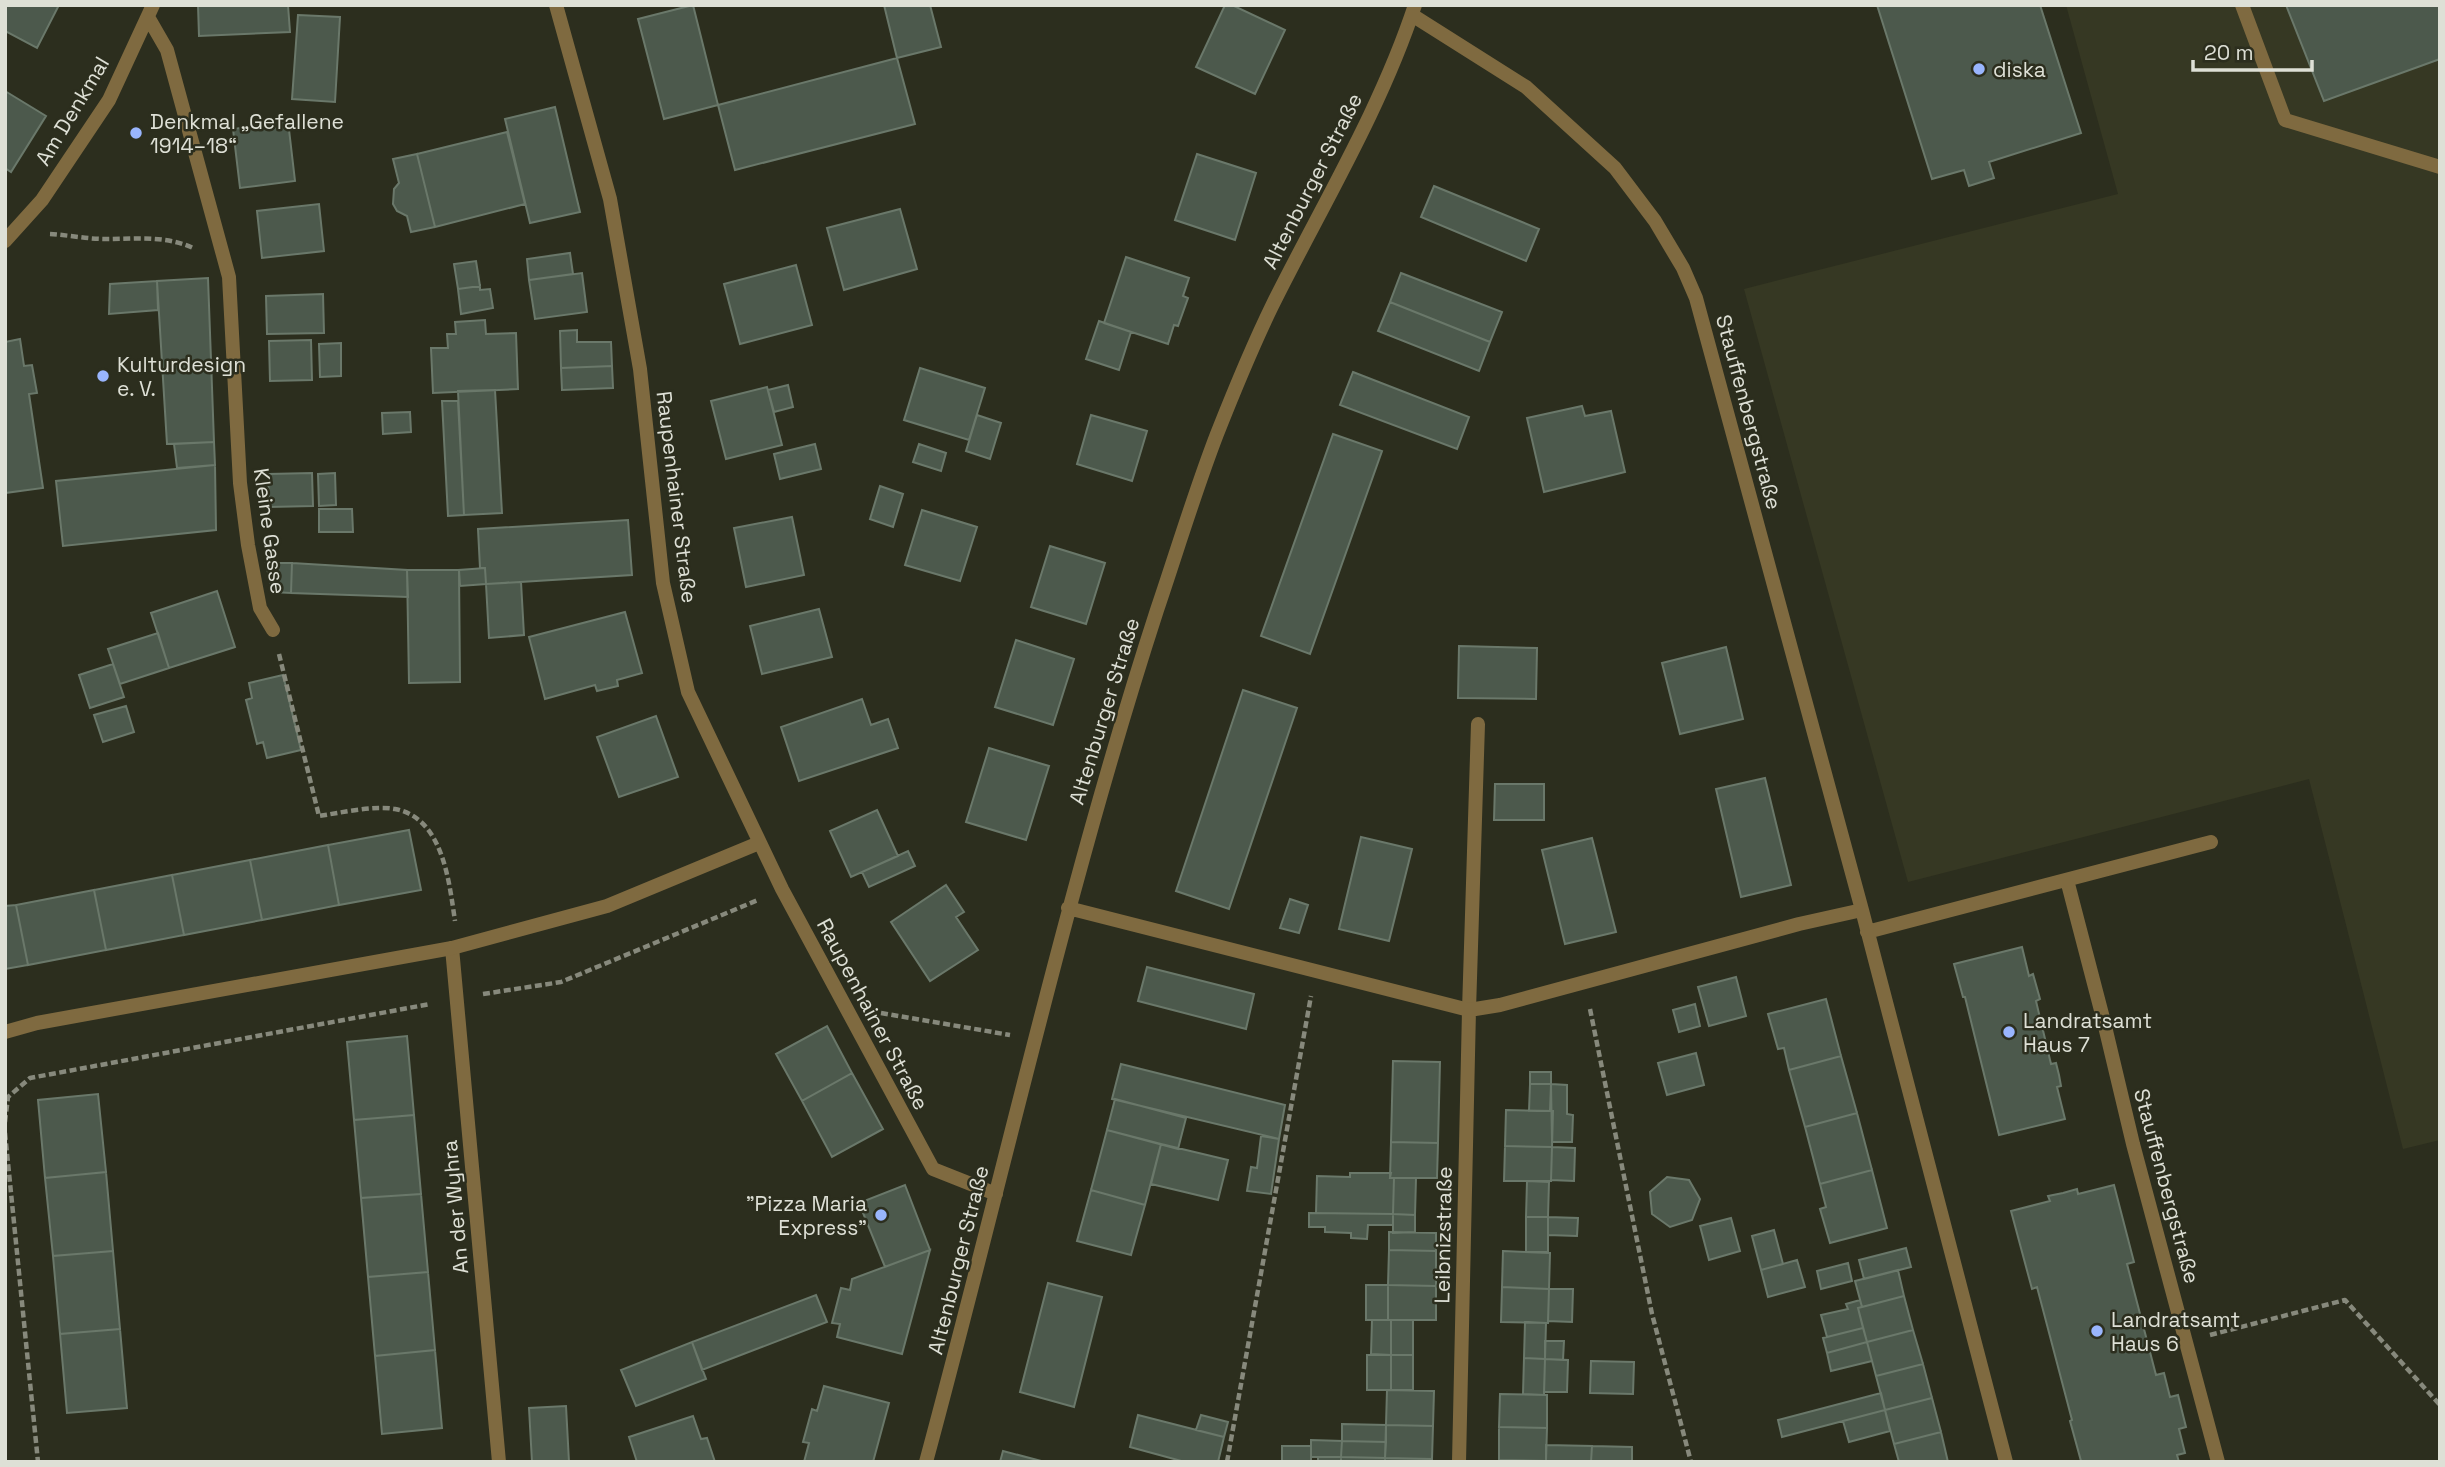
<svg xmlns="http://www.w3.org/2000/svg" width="2445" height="1467" font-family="'Space Grotesk',sans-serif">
<rect width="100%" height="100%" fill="#2c2e1e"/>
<!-- built -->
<path fill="#363823" d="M2066,5H2440V1140L2403,1149L2309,779L1908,882L1744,289L2118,194Z"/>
<!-- building -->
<path fill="#4c594c" stroke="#6a786a" stroke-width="2" d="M5,5H59L37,48L5,31Z
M198,5H288L290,32L199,36Z
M693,5L718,105L664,119L638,19Z
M884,5H930L941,47L897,58Z
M1225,5H1232L1285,30L1255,94L1196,67Z
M1877,5H2040L2081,133L1989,162L1994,178L1969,186L1964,170L1932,179Z
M2286,5H2440V59L2324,101Z
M298,15L340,17L335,102L292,99Z
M897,58L915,124L735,170L718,105Z
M5,91L46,116L11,172L5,168Z
M555,107L580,212L530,223L505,119Z
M288,121L295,181L240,188L233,129Z
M507,132L525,204L435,227L417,154Z
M417,154L435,227L411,232L407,216L397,211L393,204L394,189L399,183L393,159Z
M1197,154L1256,173L1235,240L1175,220Z
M1434,186L1539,229L1526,261L1421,217Z
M319,204L324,251L262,258L257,211Z
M900,209L917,269L844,290L827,228Z
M570,253L573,274L529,280L527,259Z
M1126,257L1189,278L1183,296L1188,298L1178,326L1174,325L1168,344L1104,323Z
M476,261L480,286L458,289L454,264Z
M796,265L812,325L740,344L724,284Z
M582,273L587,312L535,319L529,280Z
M1401,273L1502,312L1490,342L1390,302Z
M208,278L214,442L167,444L157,281Z
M157,281L158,310L109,314L110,284Z
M480,286V290L490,289L493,308L461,314L458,289Z
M323,294L324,333L267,334L266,296Z
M1390,302L1490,342L1479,371L1378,331Z
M485,320L486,334L516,333L518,389L433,393L431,348H448L447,334H456L455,322Z
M1099,321L1131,332L1119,370L1086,359Z
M577,330V342H611L612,366L561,368L560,331Z
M20,339L24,366L32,365L37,393L29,394L43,488L5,493V342Z
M311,340L312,380L270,381L269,341Z
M341,343V376L320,377L319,344Z
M612,366L613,388L562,390L561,368Z
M920,368L985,388L969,440L904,420Z
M1353,372L1469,417L1457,449L1340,405Z
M788,385L793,407L774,412L768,390Z
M767,387L782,445L726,459L711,401Z
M495,390L502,513L464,515L458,391Z
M442,401H458L464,515L448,516Z
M1582,406L1585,416L1611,411L1625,472L1544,492L1527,418Z
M410,412L411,432L383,434L382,413Z
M977,415L1001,423L990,459L966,451Z
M1091,415L1147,431L1132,481L1077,464Z
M1333,434L1382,451L1310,654L1261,636Z
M214,442L215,465L177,468L174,444Z
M815,444L821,469L780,479L774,454Z
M919,444L946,453L941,471L913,462Z
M215,465L216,530L63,546L56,481Z
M312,473L313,506L269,507L268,474Z
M335,473L336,505L319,506L318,474Z
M880,486L903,494L893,527L870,519Z
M319,509H352L353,532H319Z
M922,510L977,527L960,581L905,565Z
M792,517L804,575L746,587L734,528Z
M628,520L632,575L486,584L485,568H480L478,529Z
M1050,546L1105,563L1086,624L1031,607Z
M266,563H292L291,593L272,592Z
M292,563L407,570L408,597L291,593Z
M485,568L486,584L460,586L459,570Z
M407,570H459L460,682L409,683Z
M521,582L524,635L489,638L486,584Z
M217,591L235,647L169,668L151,613Z
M819,609L832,657L762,674L750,626Z
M625,612L642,673L617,680L618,686L597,691L595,685L545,699L529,637Z
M158,633L169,668L120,684L108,649Z
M1016,640L1074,659L1053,725L995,707Z
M1459,646L1537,648L1536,699L1458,698Z
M1726,647L1743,719L1680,734L1662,663Z
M113,664L124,697L90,708L79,675Z
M283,675L301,750L267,758L263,742L257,744L246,700L252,698L249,683Z
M1243,690L1297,708L1229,909L1176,891Z
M862,699L871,725L888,719L898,748L799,781L781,727Z
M126,706L134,732L103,742L94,715Z
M656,716L678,777L619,797L597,737Z
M989,748L1049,766L1026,840L966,822Z
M1765,778L1791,885L1741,897L1716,789Z
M1495,784H1544V820H1494Z
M877,810L898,856L851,877L830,831Z
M409,830L421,890L339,905L328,845Z
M1361,837L1412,849L1389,941L1339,929Z
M1592,838L1616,932L1565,944L1542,850Z
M328,845L339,905L262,920L250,860Z
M908,851L915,866L869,887L862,872Z
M250,860L262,920L184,935L172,875Z
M172,875L184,935L106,950L94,890Z
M946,885L964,912L956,917L978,950L930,981L891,922Z
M94,890L106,950L28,965L16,905Z
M1290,899L1308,905L1299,933L1280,928Z
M16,905L28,965L5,969V906Z
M2022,947L2029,976L2033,974L2040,999L2036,1001L2051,1064L2056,1063L2059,1075L2061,1086L2057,1087L2065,1119L1999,1135L1965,997H1963L1954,964Z
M1147,967L1254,994L1246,1029L1138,1001Z
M1736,977L1746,1016L1709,1026L1698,987Z
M1826,999L1841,1056L1789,1070L1784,1048L1778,1049L1768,1014Z
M1695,1004L1700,1026L1679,1032L1673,1010Z
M827,1026L852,1073L802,1101L776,1054Z
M407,1036L414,1115L354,1120L347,1042Z
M1696,1053L1704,1085L1667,1095L1658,1063Z
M1841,1056L1857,1113L1805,1127L1789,1070Z
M1393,1061L1440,1062L1438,1143L1391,1142Z
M1121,1064L1285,1105L1279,1139L1112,1099Z
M1530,1072H1551V1084H1530Z
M852,1073L883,1129L832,1157L802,1101Z
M1530,1084H1551L1550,1111H1529Z
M1551,1084L1567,1085V1114L1573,1115L1572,1142H1552Z
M98,1094L106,1172L45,1178L38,1100Z
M1115,1099L1186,1118L1178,1149L1107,1130Z
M1506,1110L1553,1111L1552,1147L1505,1146Z
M1857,1113L1872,1170L1820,1184L1805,1127Z
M414,1115L421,1194L361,1198L354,1120Z
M1107,1130L1161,1144L1145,1205L1091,1190Z
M1261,1136L1279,1139L1271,1194L1247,1191L1251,1167L1257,1168Z
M1391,1142L1438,1143L1437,1178H1390Z
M1161,1144L1228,1160L1218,1200L1151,1184Z
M1505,1146L1552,1147L1551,1181H1504Z
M1552,1147L1575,1148L1574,1181L1551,1180Z
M1872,1170L1887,1228L1830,1243L1820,1209L1826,1207L1820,1184Z
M106,1172L113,1251L53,1256L45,1178Z
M1350,1173H1391L1390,1178H1394L1393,1214L1316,1213L1317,1176L1350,1177Z
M1667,1177L1689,1180L1700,1199L1692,1220L1670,1227L1652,1214L1650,1192Z
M1394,1178H1416L1415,1215L1393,1214Z
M1527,1181L1549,1182L1548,1217H1526Z
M905,1185L930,1250L885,1267L859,1203Z
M2114,1185L2134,1262L2127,1264L2156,1375L2164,1373L2170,1397L2178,1395L2186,1427L2179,1429L2185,1453L2177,1455L2179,1462L2081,1461L2070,1421L2072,1420L2037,1287L2032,1289L2011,1211L2050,1201L2048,1196L2063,1193L2077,1189L2078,1194Z
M1091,1190L1145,1205L1131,1255L1077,1241Z
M421,1194L428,1272L368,1277L361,1198Z
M1309,1213L1393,1214V1225H1368L1367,1239L1351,1238V1233L1325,1232V1227H1309Z
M1393,1214L1415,1215V1232L1393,1233Z
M1526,1217H1548V1252H1526Z
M1548,1217L1578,1218L1577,1236L1548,1235Z
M1731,1218L1740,1251L1709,1260L1700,1226Z
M1774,1230L1783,1264L1761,1270L1752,1236Z
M1389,1232L1436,1233V1251L1389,1250Z
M1906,1248L1911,1267L1864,1279L1859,1260Z
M930,1250L902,1354L837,1337L840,1324L832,1323L841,1288L850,1290L852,1279Z
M1389,1250L1436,1251V1286L1388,1285Z
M113,1251L120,1329L60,1334L53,1256Z
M1503,1251L1550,1253L1549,1289L1502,1287Z
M1797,1260L1805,1287L1768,1297L1761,1270Z
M1848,1263L1852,1281L1821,1289L1817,1271Z
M1898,1270L1904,1296L1862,1307L1855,1281Z
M428,1272L435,1350L375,1356L368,1277Z
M1048,1283L1102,1297L1074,1407L1020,1392Z
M1366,1285H1388V1320H1366Z
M1388,1285L1436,1286V1320H1388Z
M1502,1287L1549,1289L1548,1323L1501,1322Z
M1549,1289H1573L1572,1322L1548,1321Z
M816,1295L827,1322L702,1370L692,1342Z
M1904,1296L1913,1330L1867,1342L1858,1308Z
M1860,1300L1862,1307L1858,1308L1863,1328L1827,1337L1821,1315L1848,1309L1846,1304Z
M1372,1320H1391V1355L1371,1354Z
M1391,1320H1413V1355H1391Z
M1525,1322L1546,1323L1545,1359L1524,1358Z
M1863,1328L1867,1342L1827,1353L1823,1338Z
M120,1329L127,1408L67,1413L60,1334Z
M1913,1330L1923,1364L1876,1376L1867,1342Z
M1545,1341H1564L1563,1360L1545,1359Z
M692,1342L706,1379L636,1406L621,1370Z
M1867,1342L1872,1361L1831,1371L1827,1353Z
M435,1350L442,1428L382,1434L375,1356Z
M1367,1355H1391V1390H1367Z
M1391,1355H1413V1390H1391Z
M1524,1358L1545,1359L1544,1395L1523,1394Z
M1545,1359L1568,1360L1567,1392H1544Z
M1591,1361L1634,1362L1633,1394L1590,1393Z
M1923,1364L1932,1398L1885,1410L1876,1376Z
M824,1386L889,1403L873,1462H804L809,1443L803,1442L812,1409L817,1411Z
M1387,1390L1434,1391L1433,1426L1386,1425Z
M1881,1393L1885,1410L1782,1437L1778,1420Z
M1500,1394L1547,1395V1428L1499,1427Z
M1932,1398L1941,1432L1894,1444L1885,1410Z
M566,1406L569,1462H532L529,1408Z
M1885,1410L1890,1431L1849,1442L1843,1421Z
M1138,1415L1224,1437L1218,1462H1185L1130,1447Z
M1201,1415L1228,1422L1224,1437L1196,1430Z
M693,1416L701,1439L707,1438L715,1462H637L629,1437Z
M1342,1424L1386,1425V1442L1342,1441Z
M1386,1425L1433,1426L1432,1459L1385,1458Z
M1499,1427L1547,1428L1546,1461L1499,1460Z
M1941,1432L1948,1462H1899L1894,1444Z
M1311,1440L1342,1441L1341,1457H1311Z
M1342,1441L1386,1442L1385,1458L1341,1457Z
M1546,1445L1592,1446L1591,1462L1546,1461Z
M1282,1446H1311V1462H1282Z
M1592,1446L1632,1447V1462H1591Z
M1003,1451L1045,1462H1000Z
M1318,1457H1341V1462H1318Z
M1341,1457L1385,1458V1462H1341Z
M1385,1458L1432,1459V1462H1385Z
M1499,1460L1546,1461V1462H1499Z"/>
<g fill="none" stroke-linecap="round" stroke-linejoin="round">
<!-- path -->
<path stroke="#87897c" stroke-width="4.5" stroke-dasharray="7 3.5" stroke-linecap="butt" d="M50,234C68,235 87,239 105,239C135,239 165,235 193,248
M279,654L319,816C339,813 375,805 395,809C443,818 449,881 455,921
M483,994L561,982L758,900
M1590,1009L1652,1314L1691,1462
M881,1013L1010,1035
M5,1122L8,1097L30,1078L430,1004
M5,1133L38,1462
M2210,1335L2345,1300L2440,1405
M1227,1462L1311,996"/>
<!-- lane -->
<path stroke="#7f6a40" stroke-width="14" d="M2242,5L2285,120L2440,167
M452,948L499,1462
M1469,1010L1478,724"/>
<!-- street -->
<path stroke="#7f6a40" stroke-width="14" d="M556,5L610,199L640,369L663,583L688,692L782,889L933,1169L996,1194
M1412,15L1526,87L1615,168L1655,221L1683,268L1696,298L1862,910L2006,1462
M148,17L167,50L229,277L240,483L248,545L260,608L273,630
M5,241L42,200L109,100L153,5
M2067,880L2103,1018L2133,1144L2218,1462
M1068,908L1469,1010L1459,1462
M1867,932L2211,842
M1469,1010L1500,1005L1799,924L1862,910
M5,1032L37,1023L452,948L607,906L759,843
M926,1462C1003,1178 1066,890 1157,610C1177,551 1195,491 1217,434C1234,391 1252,347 1272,306C1321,207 1380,111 1415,5"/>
</g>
<!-- markers -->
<g fill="#99b5fd" stroke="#2c2e1e" stroke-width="2.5">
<circle cx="1979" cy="69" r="7"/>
<circle cx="136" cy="133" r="7"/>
<circle cx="103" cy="376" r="7"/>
<circle cx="2009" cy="1032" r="7"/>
<circle cx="881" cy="1215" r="7"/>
<circle cx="2097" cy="1331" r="7"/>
</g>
<g text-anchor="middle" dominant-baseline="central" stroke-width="5" stroke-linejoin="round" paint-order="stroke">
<!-- poi labels -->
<g font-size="21" fill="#dee0d6" stroke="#2c2e1e" text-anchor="start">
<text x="1993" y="69">diska</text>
<text x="150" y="121">Denkmal „Gefallene<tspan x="150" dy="24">1914–18“</tspan></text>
<text x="117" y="364">Kulturdesign<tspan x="117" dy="24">e. V.</tspan></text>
<text x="2023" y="1020">Landratsamt<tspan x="2023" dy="24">Haus 7</tspan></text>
<text x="867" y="1203" text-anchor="end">"Pizza Maria<tspan x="867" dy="24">Express"</tspan></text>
<text x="2111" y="1319">Landratsamt<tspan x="2111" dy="24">Haus 6</tspan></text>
</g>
<!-- street labels -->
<g font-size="21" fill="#dee0d6" stroke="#2c2e1e">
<text transform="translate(72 111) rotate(-59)">Am Denkmal</text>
<text transform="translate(1312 181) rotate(-63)">Altenburger Straße</text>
<text transform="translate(1749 412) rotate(75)">Stauffenbergstraße</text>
<text transform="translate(677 497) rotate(83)">Raupenhainer Straße</text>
<text transform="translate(270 531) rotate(82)">Kleine Gasse</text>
<text transform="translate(1104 711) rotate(-73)">Altenburger Straße</text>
<text transform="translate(873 1014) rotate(62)">Raupenhainer Straße</text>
<text transform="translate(2167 1186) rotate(75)">Stauffenbergstraße</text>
<text transform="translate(455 1207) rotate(-95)">An der Wyhra</text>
<text transform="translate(1443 1235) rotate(-89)">Leibnizstraße</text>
<text transform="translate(958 1260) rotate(-76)">Altenburger Straße</text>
</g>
</g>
<!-- border -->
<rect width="2445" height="1467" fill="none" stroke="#dee0d6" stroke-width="14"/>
<!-- scale -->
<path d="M2193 60v10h119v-10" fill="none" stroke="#dee0d6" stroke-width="3.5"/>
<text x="2204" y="60" font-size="21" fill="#dee0d6" stroke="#2c2e1e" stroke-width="5" paint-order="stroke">20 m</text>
</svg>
